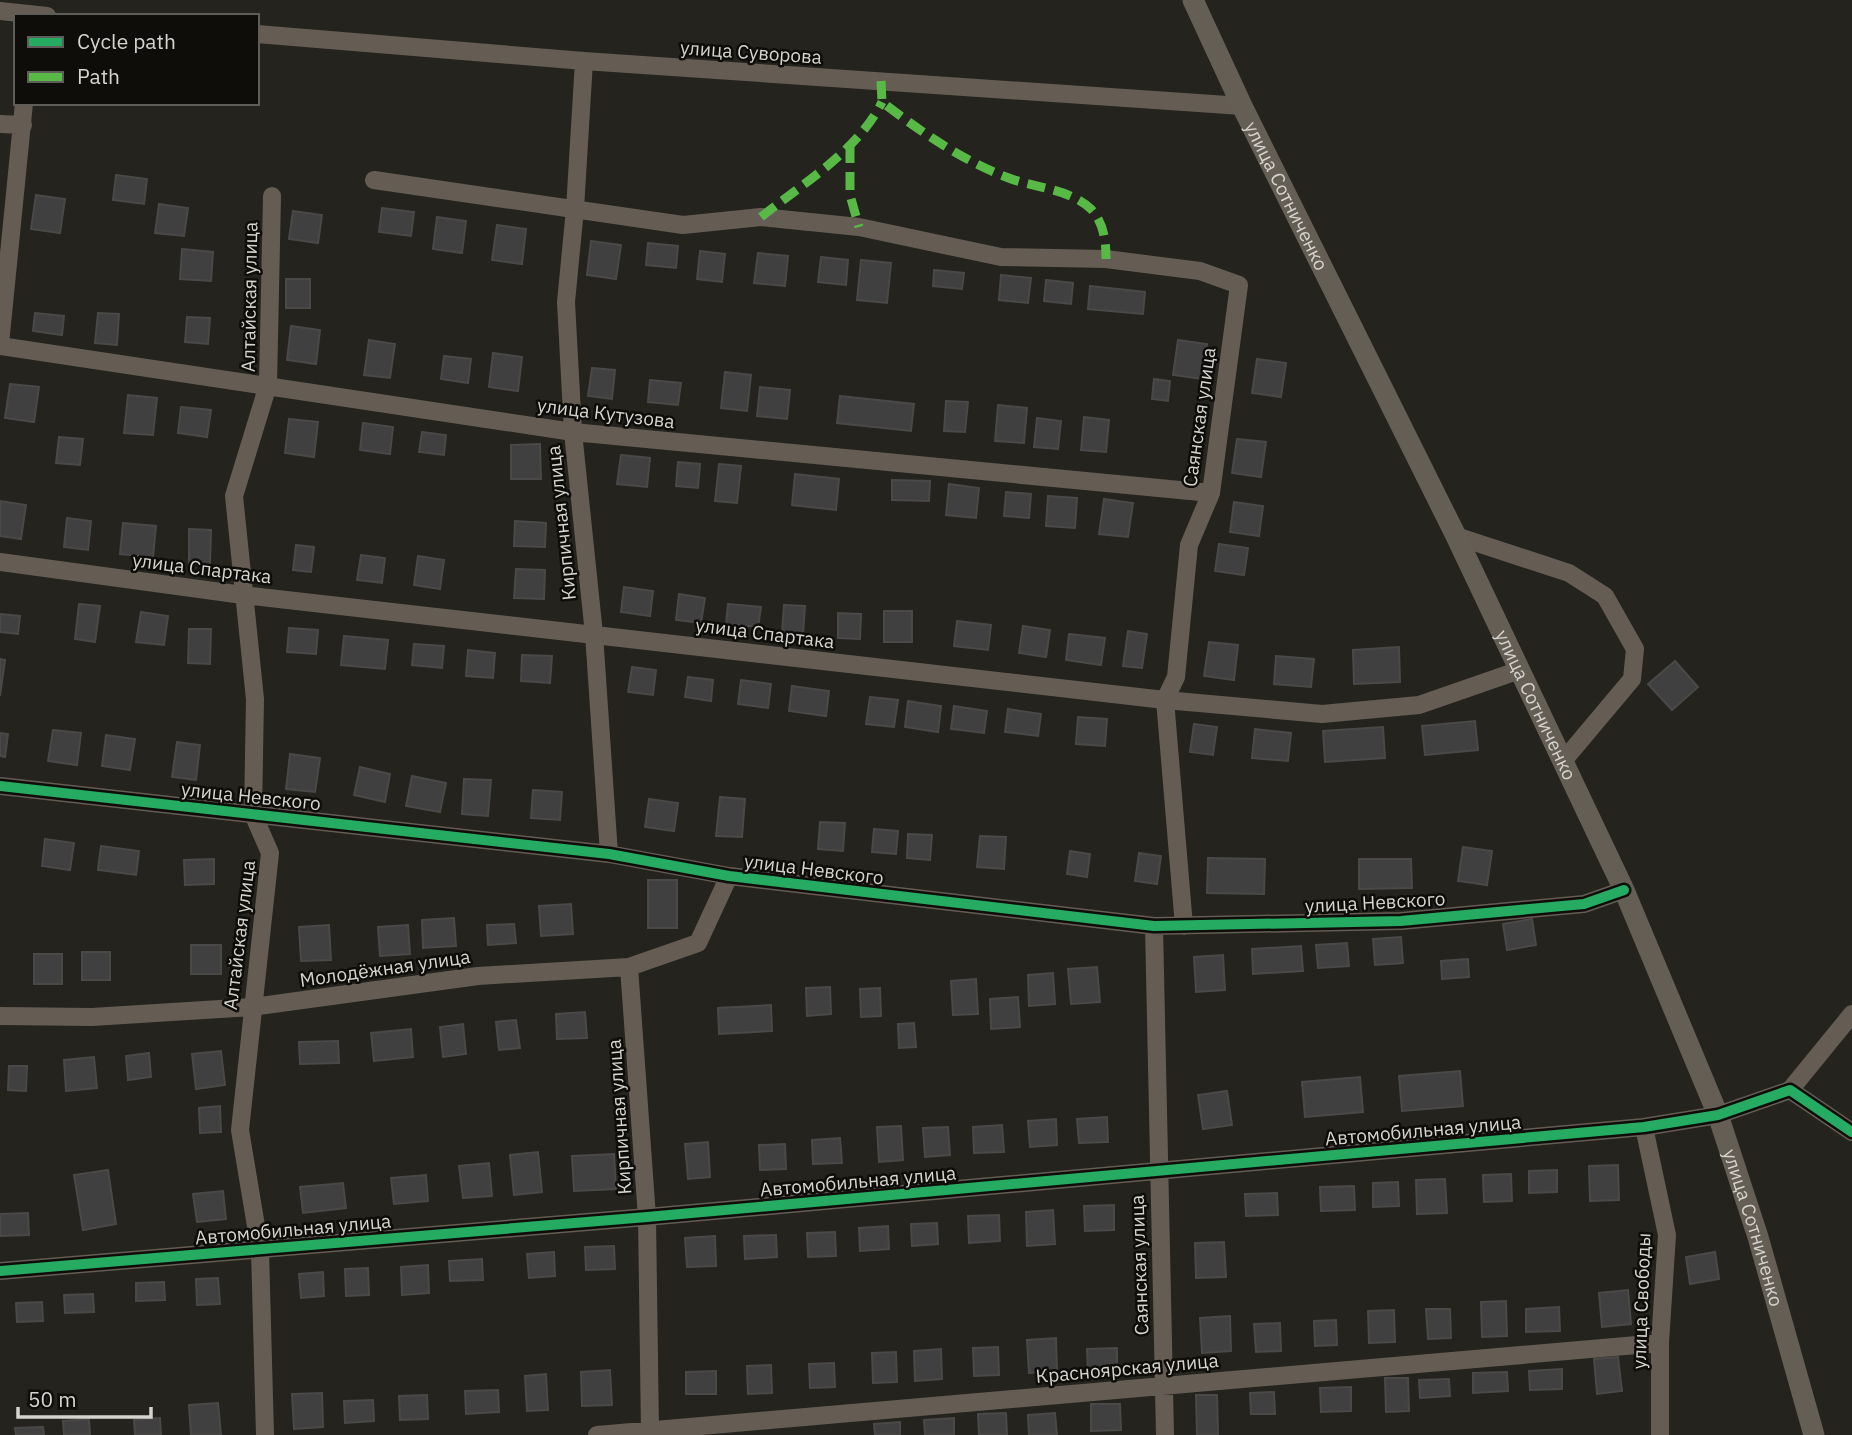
<svg xmlns="http://www.w3.org/2000/svg" width="1852" height="1435" font-family="'IBM Plex Sans',sans-serif">
<rect width="100%" height="100%" fill="#24231e"/>
<!-- building -->
<path fill="#414040" stroke="#4a4948" stroke-width="2" d="M116,175L147,179L144,204L113,200Z
M36,195L65,199L60,233L31,229Z
M159,204L188,208L184,236L155,233Z
M382,208L414,212L411,236L379,232Z
M293,211L322,215L318,243L289,239Z
M437,217L466,221L462,253L433,249Z
M497,225L526,229L522,264L492,260Z
M591,241L621,245L616,279L587,275Z
M648,243L678,246L676,268L646,265Z
M182,249L213,252L211,281L180,279Z
M700,251L725,254L722,282L697,279Z
M758,253L788,256L785,286L754,283Z
M821,257L848,260L846,285L818,282Z
M861,260L891,263L887,303L857,300Z
M934,270L964,273L962,289L933,286Z
M1001,275L1031,278L1028,303L999,300Z
M286,279H310V308H286Z
M1046,280L1073,283L1071,304L1044,301Z
M1090,286L1145,292L1143,314L1088,309Z
M35,313L64,316L62,335L33,331Z
M98,313L119,314L117,345L95,343Z
M187,317L210,318L208,344L185,342Z
M291,326L320,330L316,364L287,360Z
M369,340L395,344L390,378L364,375Z
M1178,340L1207,344L1203,379L1173,375Z
M493,353L522,357L518,391L489,387Z
M444,356L471,359L468,383L441,379Z
M1257,359L1286,363L1281,397L1252,393Z
M592,368L615,370L612,399L588,396Z
M725,372L751,375L747,411L721,408Z
M1154,379L1170,381L1168,401L1152,399Z
M650,380L681,383L678,405L648,402Z
M10,384L39,387L34,422L5,418Z
M760,387L790,390L787,419L757,416Z
M128,395L157,398L153,435L124,433Z
M840,396L914,404L911,431L837,423Z
M946,401L968,402L965,432L944,431Z
M998,405L1027,408L1024,443L995,441Z
M181,407L211,410L207,437L178,433Z
M1084,417L1109,420L1106,452L1081,450Z
M1037,418L1061,421L1058,449L1034,447Z
M289,419L318,422L314,457L285,453Z
M363,423L393,427L390,454L360,450Z
M422,432L446,435L444,455L419,452Z
M59,437L83,439L80,465L56,463Z
M1237,439L1266,442L1261,477L1232,473Z
M540,444L541,479H511V445Z
M621,455L650,458L647,487L617,484Z
M678,462L700,464L698,488L676,486Z
M719,464L741,466L737,503L715,501Z
M795,474L839,479L836,510L792,505Z
M892,480L930,481L929,501L892,500Z
M949,484L979,488L976,518L946,515Z
M1006,492L1031,494L1029,518L1004,516Z
M1048,496L1077,498L1075,528L1046,526Z
M1104,499L1133,503L1128,537L1099,534Z
M0,501L26,505L21,539L0,536Z
M1234,502L1263,506L1259,536L1230,532Z
M67,518L91,521L88,550L64,547Z
M515,521L546,523L545,547L514,546Z
M123,523L156,526L153,557L120,554Z
M189,529L211,530L210,564H189Z
M1219,544L1248,548L1244,575L1215,571Z
M296,545L314,547L311,572L293,570Z
M361,555L385,558L382,583L357,580Z
M418,556L444,560L440,589L414,585Z
M516,569L545,570L544,599L514,598Z
M624,587L653,591L650,616L621,612Z
M679,594L705,598L701,623L676,620Z
M79,604L100,606L95,642L75,639Z
M728,604L761,607L758,627L726,624Z
M784,605L805,606L803,634L782,632Z
M884,611H912V642H884Z
M141,612L168,616L164,645L136,642Z
M838,613L861,614L860,639L838,638Z
M0,614L20,616L18,634L0,632Z
M957,621L991,625L988,650L954,646Z
M1023,626L1050,630L1046,657L1019,653Z
M289,628L318,630L316,654L287,652Z
M189,629H211L210,664L188,663Z
M1128,631L1147,634L1142,668L1123,666Z
M1069,634L1105,638L1101,665L1066,660Z
M344,636L388,640L385,669L341,665Z
M1209,642L1238,645L1234,680L1204,676Z
M414,644L444,646L442,668L412,665Z
M1399,647L1400,682L1354,684L1353,650Z
M468,650L495,653L493,678L466,676Z
M522,655L552,656L550,683L521,681Z
M1276,656L1314,659L1311,687L1274,684Z
M0,659L5,660L0,696Z
M1675,661L1698,687L1672,710L1648,684Z
M632,667L656,670L653,695L628,692Z
M688,677L713,680L711,701L685,697Z
M741,680L771,684L768,708L738,704Z
M792,686L829,691L826,716L789,711Z
M870,697L898,700L894,727L866,724Z
M908,701L941,706L938,732L905,727Z
M954,706L987,711L984,733L951,729Z
M1008,709L1041,714L1038,736L1005,732Z
M1078,717L1107,719L1105,746L1076,744Z
M1475,721L1478,750L1425,755L1422,726Z
M1194,724L1217,727L1213,755L1190,752Z
M1383,727L1385,758L1325,762L1323,731Z
M1255,729L1291,733L1288,761L1252,758Z
M53,730L81,733L77,765L48,761Z
M0,733L8,734L5,757L0,756Z
M106,735L135,739L130,770L102,766Z
M177,742L200,745L196,780L172,777Z
M290,754L320,758L315,792L286,789Z
M360,767L390,774L385,802L354,795Z
M412,776L446,783L440,812L406,806Z
M464,779L491,780L488,816L462,814Z
M533,790L562,792L560,820L531,818Z
M720,797L745,799L742,837L716,836Z
M649,799L678,803L674,831L645,827Z
M820,822L845,823L843,851L818,849Z
M874,829L898,831L896,854L872,852Z
M908,834L932,835L930,860L907,858Z
M980,836L1006,837L1004,869L977,867Z
M45,839L74,843L70,870L42,866Z
M101,846L139,851L136,875L98,870Z
M1463,847L1492,851L1487,885L1458,881Z
M1070,851L1090,854L1087,877L1067,874Z
M1139,853L1161,856L1157,884L1135,881Z
M1208,858L1265,859L1264,894L1207,893Z
M214,859V884L185,885L184,860Z
M1359,859H1411L1412,888L1359,889Z
M648,880H677V928H648Z
M571,904L573,934L541,936L539,906Z
M454,918L456,946L423,948L422,920Z
M1532,919L1536,945L1507,950L1503,924Z
M514,924L516,943L488,945L487,925Z
M329,925L331,960L301,961L299,927Z
M408,925L410,954L380,956L378,927Z
M1401,937L1403,963L1375,965L1373,939Z
M1347,943L1349,966L1318,968L1316,945Z
M191,945H221V974H191Z
M1301,946L1303,971L1253,974L1252,949Z
M82,952H110V980H82Z
M34,954H62V984H34Z
M1223,955L1225,990L1196,992L1194,957Z
M1468,959L1469,977L1442,979L1441,961Z
M1097,967L1100,1002L1071,1004L1068,969Z
M1053,973L1055,1004L1029,1006L1028,975Z
M976,979L978,1014L953,1015L951,981Z
M830,987L831,1014L807,1016L806,988Z
M880,988L881,1016L861,1017L860,989Z
M1018,997L1020,1027L991,1029L990,999Z
M771,1005L772,1031L719,1034L718,1008Z
M585,1012L587,1038L557,1039L556,1014Z
M516,1020L520,1048L499,1050L496,1022Z
M914,1023L916,1047L899,1048L898,1024Z
M463,1024L466,1054L443,1057L440,1027Z
M411,1029L413,1057L374,1061L371,1033Z
M338,1041L339,1063L300,1064L299,1042Z
M221,1051L225,1085L196,1089L192,1054Z
M149,1053L151,1077L128,1080L126,1056Z
M94,1057L97,1088L66,1091L64,1060Z
M9,1066H27L26,1091L8,1090Z
M1460,1071L1463,1106L1402,1111L1399,1076Z
M1360,1077L1363,1112L1305,1117L1302,1082Z
M1227,1091L1232,1125L1203,1129L1198,1095Z
M220,1106L221,1132L200,1133L199,1108Z
M1107,1117L1108,1142L1079,1143L1077,1119Z
M1056,1119L1057,1145L1030,1147L1028,1121Z
M1002,1125L1004,1152L974,1153L973,1127Z
M901,1126L903,1160L879,1162L877,1127Z
M948,1127L950,1155L925,1157L923,1128Z
M840,1138L842,1163L813,1164L812,1140Z
M708,1142L710,1177L688,1179L685,1144Z
M785,1144L786,1169L760,1170L759,1145Z
M538,1152L542,1192L514,1195L510,1155Z
M614,1154L616,1189L574,1191L572,1156Z
M489,1163L492,1196L463,1198L459,1166Z
M1618,1165L1619,1200L1590,1201L1589,1166Z
M108,1170L116,1224L83,1230L74,1175Z
M1557,1170V1192L1529,1193V1171Z
M1511,1174L1512,1201L1484,1202L1483,1175Z
M426,1175L428,1201L394,1204L391,1178Z
M1445,1179L1447,1213L1417,1214L1416,1180Z
M1398,1182L1399,1206L1373,1207V1183Z
M343,1183L346,1208L303,1213L300,1187Z
M1354,1186L1355,1210L1321,1211L1320,1187Z
M223,1191L226,1219L197,1222L193,1194Z
M1277,1193L1278,1215L1246,1216L1245,1194Z
M1114,1205V1230L1085,1231L1084,1206Z
M1053,1210L1055,1244L1027,1246L1026,1212Z
M28,1213L29,1235L0,1236V1214Z
M999,1215L1000,1241L969,1243L968,1216Z
M937,1223L938,1244L912,1246L911,1224Z
M888,1226L889,1249L860,1251L859,1228Z
M835,1232L836,1256L808,1257L807,1233Z
M776,1235L777,1257L745,1259L744,1236Z
M715,1236L716,1266L687,1267L685,1238Z
M1224,1242L1226,1277L1196,1278L1195,1243Z
M614,1246L615,1269L586,1270L585,1247Z
M554,1252L555,1276L529,1278L527,1254Z
M1715,1252L1719,1279L1690,1284L1686,1257Z
M482,1259L483,1280L450,1281L449,1261Z
M428,1265L429,1293L402,1295L401,1267Z
M368,1268L369,1295L346,1296L345,1269Z
M323,1272L324,1296L301,1298L299,1274Z
M218,1278L220,1304L197,1305L196,1279Z
M164,1282L165,1300L136,1301V1283Z
M1628,1290L1631,1324L1602,1327L1599,1293Z
M93,1294L94,1312L65,1313L64,1295Z
M1506,1301L1507,1336L1482,1337L1481,1302Z
M42,1302L43,1321L17,1322L16,1303Z
M1559,1307L1560,1331L1526,1332V1309Z
M1426,1309H1450L1451,1338L1428,1339Z
M1394,1310L1395,1342L1369,1343L1368,1311Z
M1230,1316L1231,1351L1202,1353L1200,1318Z
M1336,1320L1337,1345L1315,1346L1314,1321Z
M1280,1323L1281,1351L1256,1352L1254,1324Z
M1056,1338L1057,1371L1029,1373L1027,1340Z
M998,1347L999,1375L974,1376L973,1348Z
M1117,1348V1370L1088,1371L1087,1349Z
M941,1349L942,1379L915,1381L914,1351Z
M896,1352L897,1382L873,1383L872,1353Z
M1618,1357L1622,1391L1597,1394L1594,1359Z
M834,1363L835,1387L810,1388L809,1364Z
M771,1365L772,1393L748,1394L747,1366Z
M1562,1369V1389L1530,1390L1529,1371Z
M610,1370L612,1405L582,1406L581,1372Z
M716,1371V1394H686V1372Z
M1507,1372L1508,1391L1473,1393V1373Z
M546,1374L548,1410L527,1411L525,1376Z
M1385,1378H1408L1409,1411L1386,1412Z
M1449,1379L1450,1396L1420,1398L1419,1380Z
M1351,1387V1411L1321,1412L1320,1388Z
M498,1390L499,1412L466,1414L465,1391Z
M1274,1392L1275,1414H1251L1250,1393Z
M322,1393L323,1427L294,1429L292,1394Z
M427,1395L428,1419L400,1420L399,1396Z
M1196,1395H1217L1218,1435H1197Z
M373,1400L374,1421L345,1423L344,1401Z
M218,1403L221,1435H191L189,1405Z
M1091,1404H1120L1121,1430L1091,1431Z
M1006,1413L1007,1435H979L978,1414Z
M1055,1413L1057,1435H1029L1028,1415Z
M160,1418L161,1435H135L134,1420Z
M954,1418V1435H925L924,1420Z
M89,1419L90,1435H64L63,1421Z
M900,1422V1435H875L874,1424Z
M43,1427L44,1435H16L15,1428Z"/>
<g fill="none" stroke-linecap="round" stroke-linejoin="round">
<!-- minor -->
<path stroke="#655d54" stroke-width="18" d="M0,11L47,16
M257,34L584,61L1242,106
M584,61L575,209L566,302L573,432L594,634L609,854
M0,124L23,125
M374,180L683,225L761,217L859,227L1001,257L1106,259L1200,271L1239,285L1211,493L1189,545L1176,677L1165,700L1184,926
M0,344L24,103
M0,346L573,432L1211,493
M1456,536L1569,573L1605,596L1635,649L1632,679L1564,760
M0,562L243,595L1165,700L1322,714L1419,705L1520,670
M0,786L609,854L729,876L1154,926L1401,921L1584,904L1624,890
M1154,926L1165,1435
M629,967L647,1217L650,1432
M0,1016L92,1017L252,1007L478,976L629,967L698,943L729,876
M1790,1090L1852,1014
M1644,1127L1667,1235L1660,1343V1435
M0,1271L647,1217L1644,1127L1718,1115L1790,1090L1852,1132
M265,1435L260,1250L240,1130L270,853L253,814L255,699L234,496L268,385L272,196
M597,1435L1660,1343"/>
<!-- major -->
<path stroke="#655e54" stroke-width="21" id="s1" d="M1193,0L1242,106L1456,536L1624,890L1718,1115L1758,1237L1814,1435"/>
<!-- quiet -->
<path stroke="#58b947" stroke-width="9" stroke-dasharray="18 9" stroke-linecap="butt" d="M881,81L882,102C921,132 960,159 1006,177C1033,188 1069,188 1091,209C1104,223 1106,241 1106,259
M850,145V195L859,227
M761,217C802,184 858,151 882,102"/>
<defs>
<path id="cycleway" d="M0,786L609,854L729,876L1154,926L1401,921L1584,904L1624,890
M0,1271L647,1217L1644,1127L1718,1115L1790,1090L1852,1132"/>
</defs>
<!-- cycleway casing -->
<use href="#cycleway" stroke="#0e0d0a" stroke-width="15"/>
<!-- cycleway -->
<use href="#cycleway" stroke="#26ab63" stroke-width="10"/>
</g>
<g text-anchor="middle" dominant-baseline="central" stroke-width="5" stroke-linejoin="round" paint-order="stroke">
<!-- street labels -->
<g font-size="19" fill="#d5d4cf" stroke="#0e0d0a">
<text transform="translate(751 52) rotate(4)">улица Суворова</text>
<text stroke="none"><textPath href="#s1" startOffset="217">улица Сотниченко</textPath></text>
<text transform="translate(249 297) rotate(-89)">Алтайская улица</text>
<text transform="translate(606 413) rotate(7)">улица Кутузова</text>
<text transform="translate(1199 417) rotate(-82)">Саянская улица</text>
<text transform="translate(561 523) rotate(-96)">Кирпичная улица</text>
<text transform="translate(202 568) rotate(7)">улица Спартака</text>
<text transform="translate(765 633) rotate(7)">улица Спартака</text>
<text stroke="none"><textPath href="#s1" startOffset="784">улица Сотниченко</textPath></text>
<text transform="translate(251 796) rotate(6)">улица Невского</text>
<text transform="translate(814 869) rotate(7)">улица Невского</text>
<text transform="translate(1375 902) rotate(-3)">улица Невского</text>
<text transform="translate(239 935) rotate(-83)">Алтайская улица</text>
<text transform="translate(385 968) rotate(-8)">Молодёжная улица</text>
<text transform="translate(619 1117) rotate(-94)">Кирпичная улица</text>
<text transform="translate(1423 1130) rotate(-5)">Автомобильная улица</text>
<text transform="translate(858 1181) rotate(-5)">Автомобильная улица</text>
<text stroke="none"><textPath href="#s1" startOffset="1351">улица Сотниченко</textPath></text>
<text transform="translate(293 1229) rotate(-5)">Автомобильная улица</text>
<text transform="translate(1139 1265) rotate(-92)">Саянская улица</text>
<text transform="translate(1641 1301) rotate(-88)">улица Свободы</text>
<text transform="translate(1127 1368) rotate(-5)">Красноярская улица</text>
</g>
</g>
<!-- legend -->
<rect x="14" y="14" width="245" height="91" fill="#0e0d0a" stroke="#5e5d59" stroke-width="2"/>
<rect x="28" y="37" width="35" height="10" fill="#26ab63" stroke="#5e5d59" stroke-width="2"/>
<text x="77" y="49" font-size="21" fill="#d5d4cf">Cycle path</text>
<rect x="28" y="72" width="35" height="10" fill="#58b947" stroke="#5e5d59" stroke-width="2"/>
<text x="77" y="84" font-size="21" fill="#d5d4cf">Path</text>
<!-- scale -->
<path d="M18 1407v10h133v-10" fill="none" stroke="#d5d4cf" stroke-width="3.5"/>
<text x="28" y="1407" font-size="21" fill="#d5d4cf" stroke="#0e0d0a" stroke-width="5" paint-order="stroke">50 m</text>
</svg>
